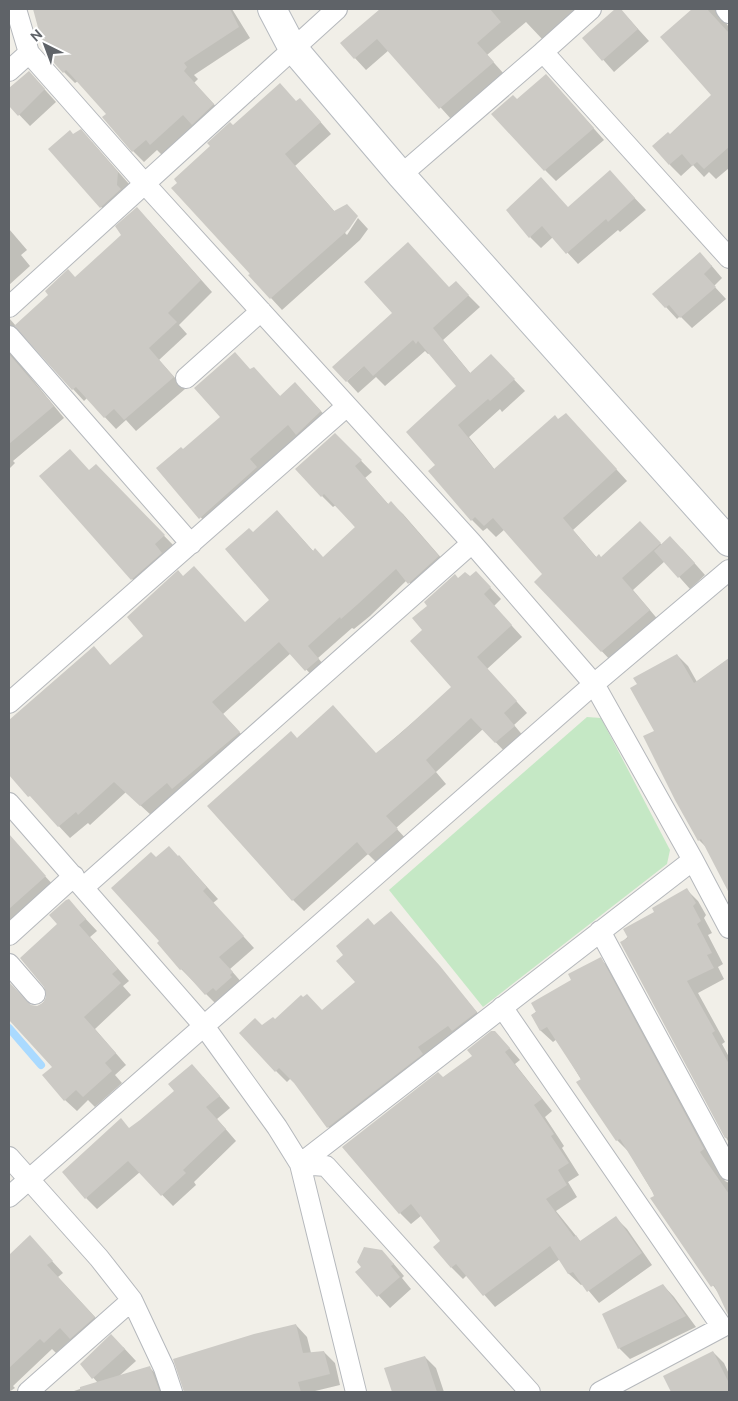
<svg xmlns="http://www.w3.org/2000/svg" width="738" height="1401" font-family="Ubuntu,sans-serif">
<rect width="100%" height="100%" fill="#f1efe8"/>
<!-- green -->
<path fill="#c5e8c5" d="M587,717L601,718L670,850L667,864L483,1007L389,890Z"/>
<!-- shadow -->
<path fill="#0003" d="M35,9H111V11L114,9H232L250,38L194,75L198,79L194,83L225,116L162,155L157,150L144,162L133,151L108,115L78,81L75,83L64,72L45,45Z
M382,9H572L575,12L544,41L526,22L487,55L504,74L451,119L389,50L366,70L341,43Z
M617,9L629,19L649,41L614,72L584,38Z
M694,9H729L726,15L727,25L729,26V168L716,179L709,172L704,177L693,165L681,176L670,165V136L713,95L662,37Z
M29,72L56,102L30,126L9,104V89Z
M557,87L604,140L556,181L545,170L517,101Z
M297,102L311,111L331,134L295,166L335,212L356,216L345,233L347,235L358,218L368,229L360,240L282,310L250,275L233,126Z
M73,135L92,142L129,184L128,197L112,219L50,150Z
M610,172L646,210L620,232L618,230L578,264L553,237L541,248L530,237L552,190L568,209Z
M148,220L212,292L179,325L187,334L159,360L185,389L136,431L126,420L116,429L87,398L84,401L73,389L29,338L19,335L9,348V318L16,326Z
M9,229L27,250L21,255L30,266L9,285Z
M711,265L722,278L714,286L726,299L692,328L680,316L677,319L654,294Z
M449,288L467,294L480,307L443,340L471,374L502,367L525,391L502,412L500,409L469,437L495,470L559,421L577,426L627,481L573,530L597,558H601L651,534L662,545L682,549L705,575L690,589L665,561L633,590L660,622L613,663L536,582L544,575L505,529L496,537L487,528L483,531L472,520L437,465L458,386L430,353L428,354L425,351L385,386L376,377L358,393L347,381Z
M9,351L64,418L13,461L15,463L9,469Z
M251,370L281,397L306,395L332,423L211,529L158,468L183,451L222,417Z
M335,434L372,472L365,478L389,505L391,503L403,514L450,568L420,594L407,580L370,616L354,629L352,628L318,658L329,671L317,681L291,653L223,714L250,744L152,816L126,792L90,825L88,823L70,838L9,773V739L27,723L110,666L144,636L183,577L245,623L270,600L253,533L288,523L314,552L323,558L356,528L336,505L333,507L322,496Z
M96,466L175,547L144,590L132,579L90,471Z
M470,578L487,584L501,599L494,606L522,637L487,669L527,713L514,725L525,738L507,754L483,729L436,772L446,784L396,828L408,841L380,866L368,854L304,911L293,900L297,739L376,754L448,692L453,687L424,630L459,579Z
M677,655L688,666L697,682L729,659V882L720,873L706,847L699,840L656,731Z
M18,847L56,888L14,926L9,920V855Z
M179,856L218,899L213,903L254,948L230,969L243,984L217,1005L181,969L161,941L156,859Z
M687,890L698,901L706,915L704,918L712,933L708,935L723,964L718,967L724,979L698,993L725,1042L722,1044L729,1057V1143L622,942L655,912Z
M69,901L97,931L90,937L129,981L123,986L131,995L95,1029L126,1065L115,1075L122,1083L95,1107L88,1100L77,1111L65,1100L54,1067L9,1017V983L31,1006L38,1007L47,999L59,924Z
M402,924L487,1024L340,1138L328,1127L297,1084L291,1078L287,1082L276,1071L262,1027L275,1020L322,1011L357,982L345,955L374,927Z
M600,959L612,970L725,1181L729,1183V1308L652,1199L655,1196L629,1152L617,1140L557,1039L553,1042L541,1031L532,1015Z
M495,1032L520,1060L515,1064L552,1111L545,1117L564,1146L562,1148L579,1175L568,1182L577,1197L556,1211L581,1242L616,1218L627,1229L652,1265L599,1303L583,1284L581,1285L569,1274L560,1259L495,1307L467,1275L463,1279L452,1268L442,1241L422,1215L411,1224L400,1213L443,1079L474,1056Z
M203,1077L230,1108L217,1119L236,1141L194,1182L196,1185L173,1206L140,1172L97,1209L86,1198L130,1129L176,1091Z
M30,1237L63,1273L58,1277L106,1329L82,1349L72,1339L56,1353L52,1349L13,1386L15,1388L9,1392V1256Z
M393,1263L404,1276L402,1278L411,1289L390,1308L357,1272Z
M663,1285L674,1297L696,1327L630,1359L619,1348Z
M296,1325L307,1337L311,1353L324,1352L335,1363L340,1385L311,1392H187L185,1384Z
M123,1347L136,1361L118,1377L150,1368L161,1379L164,1387L159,1392H71L98,1383L81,1364Z
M713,1352L724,1363L729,1374V1392H672L665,1377Z
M425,1357L436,1368L444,1392H394L386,1369Z"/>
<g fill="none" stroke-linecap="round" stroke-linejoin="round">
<!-- stream -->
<path stroke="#aadaff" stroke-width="8" d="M9,1028L41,1065"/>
</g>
<!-- building -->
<path fill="#cccac5" d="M33,9H230L239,27L184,63L187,67L184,71L214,104L192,125L183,115L150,145L146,140L132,152L102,117L106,114L71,75L66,70L63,73L47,55L50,53L43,46Z
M380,9H490L501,22L477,43L494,62L439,109L377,39L354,59L340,43Z
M615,9H621L638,29L602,61L582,38Z
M692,9H707L729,33V147L704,169L697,162L692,166L682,154L669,165L652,146L668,132L670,134L711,95L660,37Z
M29,71L45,89L18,116L9,106V88Z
M546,74L594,128L544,171L491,114L513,95L517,99Z
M280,83L296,101L300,98L321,122L285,154L334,211L347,204L358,216L349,229L270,299L248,275L250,274L171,188L177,183L174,179L210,146L207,143L230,122L233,125Z
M81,129L118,172L117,185L121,189L100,208L48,149L70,130L73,134Z
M610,170L635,198L608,222L606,219L566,254L542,226L529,238L506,210L541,177L568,207Z
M137,207L201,280L168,313L177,322L149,348L174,377L124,420L114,409L104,418L76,387L72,390L14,326L48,295L45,291L68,269L75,277L121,235L115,226Z
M408,242L449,287L456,281L469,295L433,328L470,373L491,354L515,379L490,401L488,399L458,425L494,469L555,415L558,419L566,413L617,469L563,518L596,557L599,554L601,557L640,521L661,543L622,578L650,610L601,652L534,582L542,574L493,518L484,526L475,517L471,521L428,471L435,465L406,432L456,386L418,341L416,344L413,340L373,376L364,366L346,382L332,367L392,313L364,282Z
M700,252L712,266L704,274L716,287L680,318L669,305L665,308L652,294Z
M235,352L250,369L254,367L280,396L295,382L321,411L296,435L288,425L270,441L250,459L257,467L199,519L156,468L181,447L183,449L220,417L194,388Z
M9,354L54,406L9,444Z
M335,433L362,460L355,466L388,504L391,501L439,556L408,584L396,569L358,604L341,619L340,617L308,646L319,659L305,671L279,642L212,702L240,732L172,789L167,783L140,806L114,782L78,815L76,812L58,827L30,796L28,797L9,775V720L94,646L110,665L143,636L127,617L178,570L183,576L194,566L245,622L269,600L225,549L249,528L253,532L277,510L313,551L315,548L323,557L355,527L324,494L321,497L295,469Z
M70,449L89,470L96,464L165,535L155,544L162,553L131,580L39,476Z
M670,536L695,563L678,578L654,551Z
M476,571L491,587L484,594L512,625L477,657L517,701L504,713L515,726L495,743L471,718L426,760L436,772L386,816L398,829L368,855L357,842L292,901L207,806L291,731L297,738L333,705L376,753L401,733L451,687L410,641L422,630L412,618L427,606L424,602L455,574L458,578L465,572L470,576Z
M677,654L694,683L729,658V893L701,839L698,841L675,800L643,736L654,731L630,688L637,684L633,678Z
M9,834L46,876L9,909Z
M169,846L178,856L179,855L207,887L203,891L244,936L219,957L233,972L230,975L232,977L216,991L213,988L205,995L182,969L180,970L157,943L159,941L111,888L151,852L156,857Z
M687,888L696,903L693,906L701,921L697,924L712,953L707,955L714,968L687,981L715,1031L712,1033L729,1064V1137L725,1138L620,942L628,938L623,929L654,912L652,908Z
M69,899L86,919L79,925L118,969L112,974L121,983L84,1017L116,1053L105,1063L112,1071L83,1097L76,1090L64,1101L42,1075L52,1067L9,1020V982L31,1005L37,1006L43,1003L46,997L44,987L20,958L57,924L49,915L66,900Z
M391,911L440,966L477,1012L452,1031L448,1026L418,1047L423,1054L327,1128L294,1083L279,1068L275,1072L239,1033L255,1018L262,1025L273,1017L275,1019L301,995L303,997L307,994L322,1010L355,982L336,961L343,955L336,946L368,918L374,925Z
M601,957L704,1149L700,1152L729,1194V1317L714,1285L711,1287L650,1198L654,1196L652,1191L620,1139L616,1141L576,1082L581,1079L547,1027L540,1031L531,1015L536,1012L531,1003L571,980L568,974Z
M491,1031H495L510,1048L505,1052L542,1099L534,1105L554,1134L551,1136L569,1163L558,1170L567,1185L546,1199L574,1237L576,1235L580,1241L616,1216L642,1253L587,1292L573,1272L568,1274L550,1246L483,1296L456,1264L451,1268L433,1247L440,1241L411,1204L399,1214L342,1147L438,1072L443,1077L472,1056L467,1050Z
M192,1064L220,1096L206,1107L226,1129L183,1170L186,1173L161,1196L128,1161L85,1199L62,1172L121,1118L129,1128L140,1120L174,1091L168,1084Z
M30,1235L53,1261L47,1265L95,1317L70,1339L60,1328L44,1343L40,1339L9,1368V1255Z
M364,1247L382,1250L394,1264L391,1266L400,1277L377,1297L355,1272L361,1267L357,1262Z
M663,1284L686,1316L618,1349L602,1314Z
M296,1324L303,1353L324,1351L330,1374L298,1382L301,1392H184L173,1359L254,1334Z
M111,1334L125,1349L92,1379L80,1364Z
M713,1351L729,1383V1392H671L663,1376Z
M425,1356L437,1392H392L384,1368Z
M150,1366L160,1392H80V1387Z"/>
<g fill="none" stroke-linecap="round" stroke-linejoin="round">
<defs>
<path id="street" d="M16,9L29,53L145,184L472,543L594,684L693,860
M726,9L729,13
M543,52L591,9
M9,71L29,53
M401,175L543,52L729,258
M9,307L337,9
M9,336L191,544
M186,378L261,311
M9,703L347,406
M9,803L204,1026L9,1197
M84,887L472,543
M600,931L729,1170
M9,935L74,876
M9,964L35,994
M502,1007L722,1327L600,1392
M9,1157L99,1258L132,1300L164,1368L172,1392
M300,1164L693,860L729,928
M300,1164L326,1166L530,1392
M28,1392L132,1300
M356,1392L300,1164L277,1127L204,1026L594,684L729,570"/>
<path id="secondary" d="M272,9L292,47L401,175L729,542"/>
</defs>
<!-- street casing -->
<use href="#street" stroke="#b5b8bc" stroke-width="22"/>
<!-- secondary casing -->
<use href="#secondary" stroke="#b6babf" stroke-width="30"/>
<!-- street -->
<use href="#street" stroke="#fff" stroke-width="20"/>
<!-- secondary -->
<use href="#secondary" stroke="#fff" stroke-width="28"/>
</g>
<!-- border -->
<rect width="738" height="1401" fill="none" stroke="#5f6368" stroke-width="20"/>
<!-- north arrow -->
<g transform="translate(45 45) rotate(318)" stroke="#ffffff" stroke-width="4" paint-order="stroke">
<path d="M0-4L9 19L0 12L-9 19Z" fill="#5f6368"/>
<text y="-8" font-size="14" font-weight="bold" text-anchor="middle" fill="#5f6368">N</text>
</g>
</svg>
